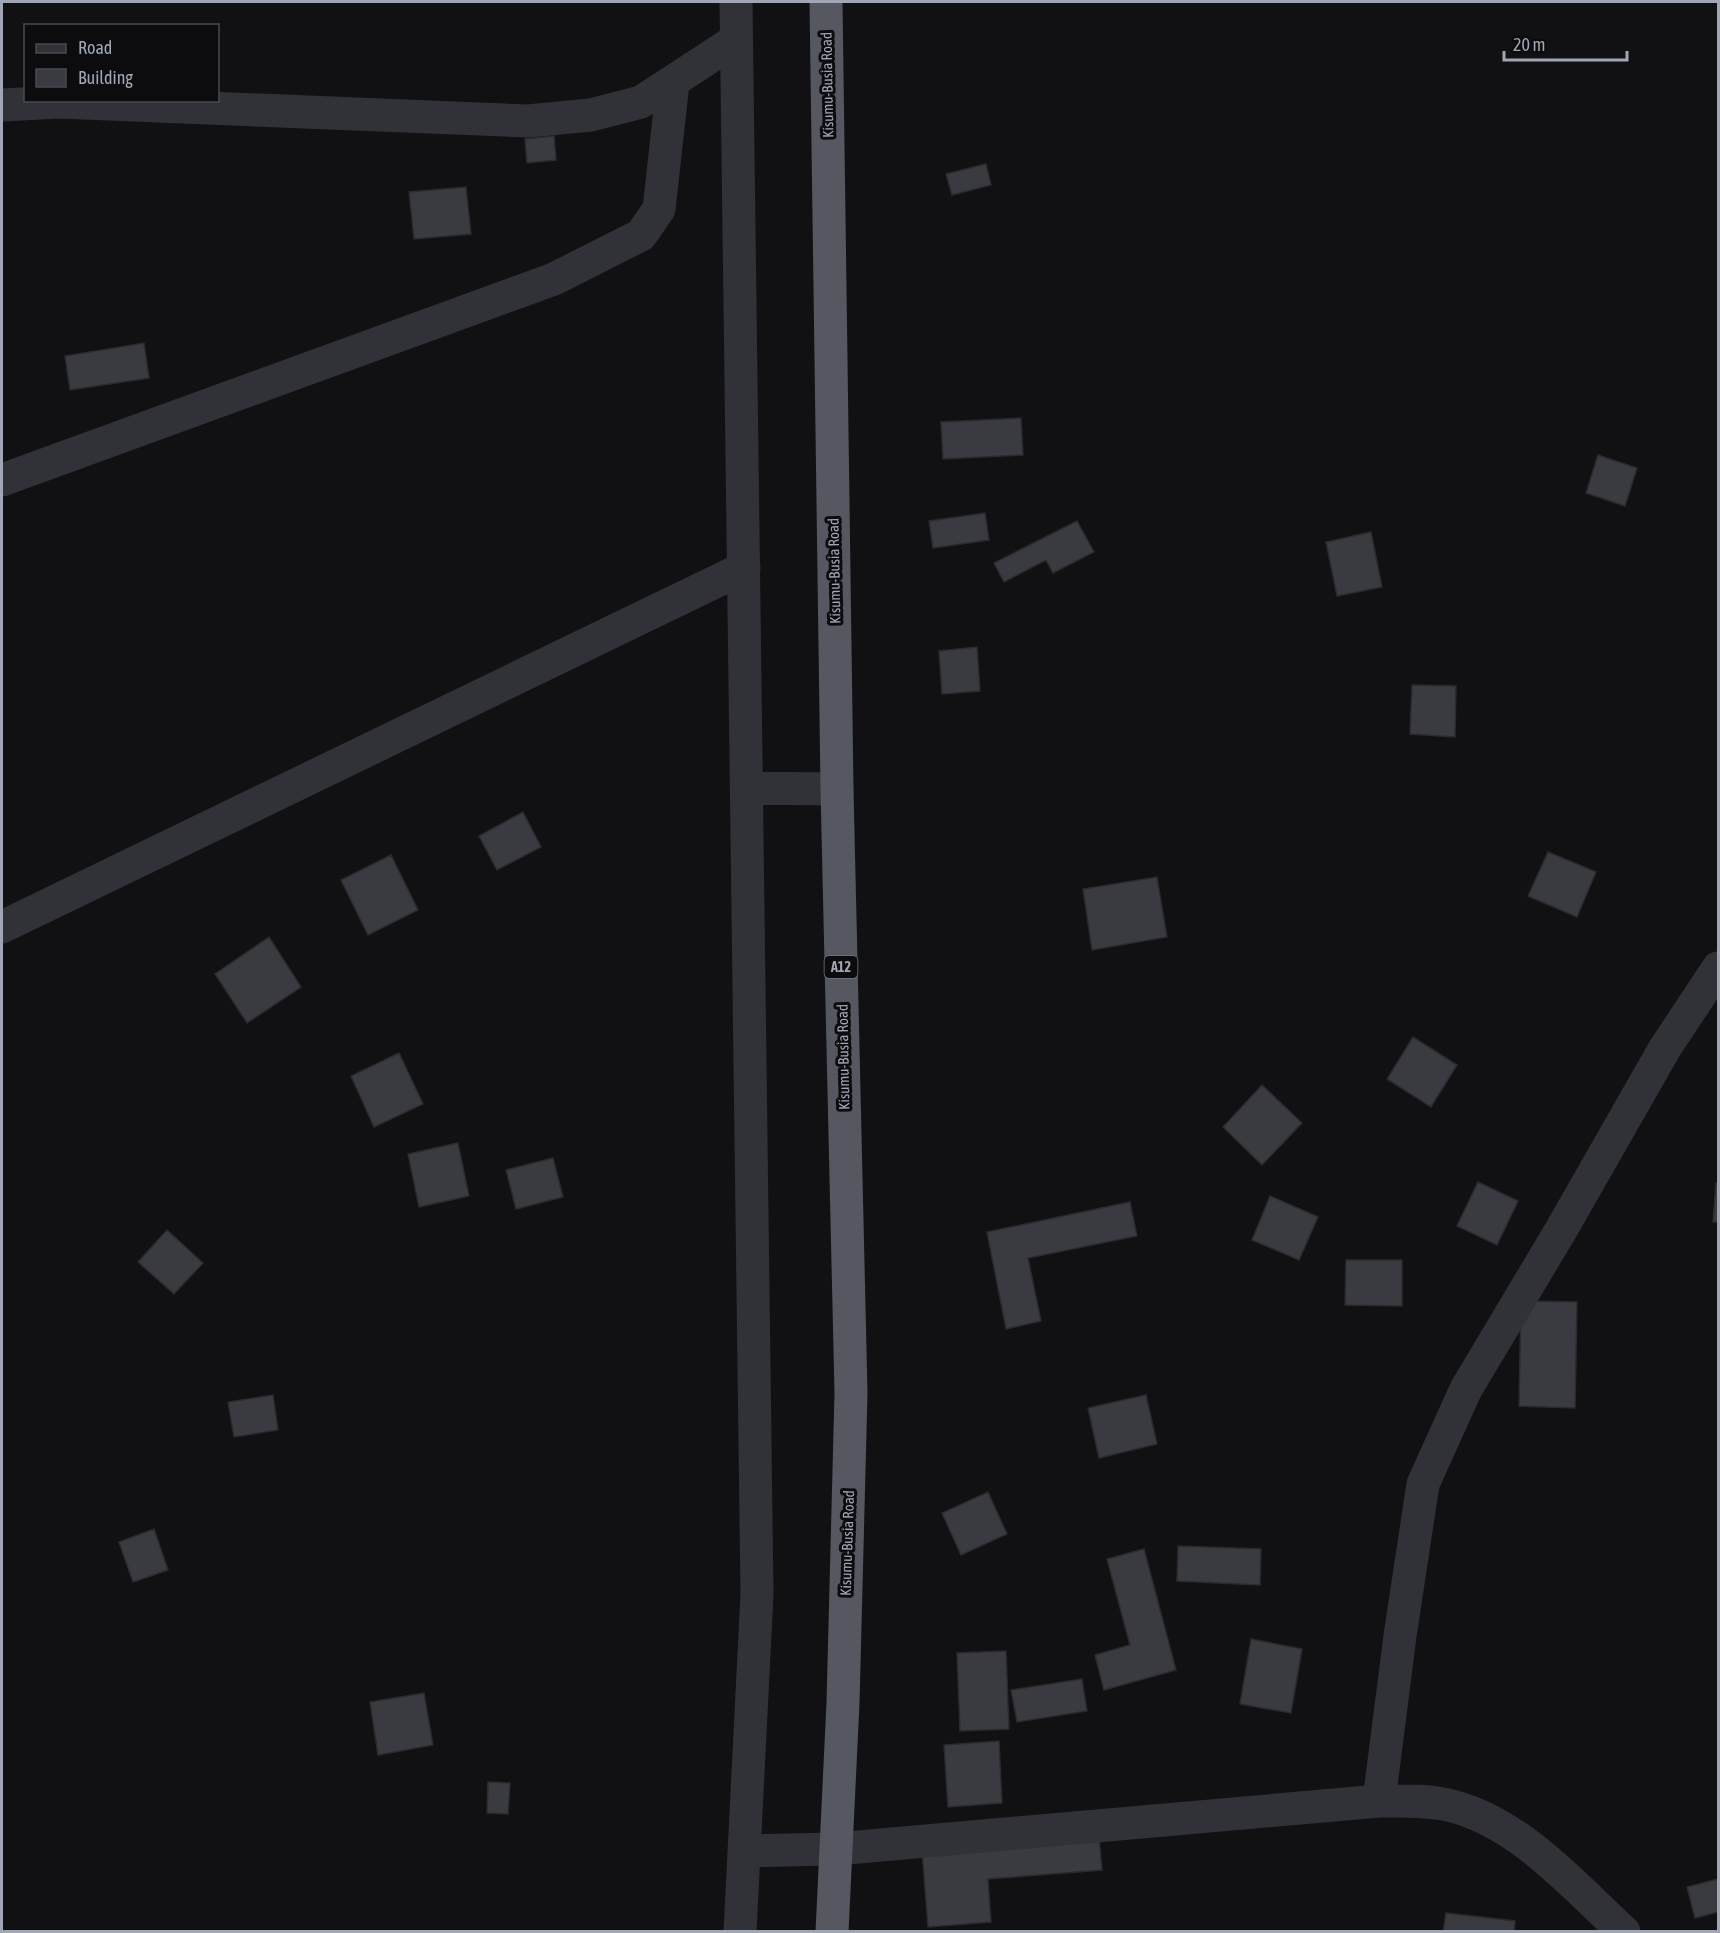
<svg xmlns="http://www.w3.org/2000/svg" width="1720" height="1933" font-family="'Asap Condensed',sans-serif">
<rect width="100%" height="100%" fill="#111113"/>
<!-- building -->
<path fill="#3a3b41" stroke="#2b2b2f" stroke-width="1.5" d="M554,136L556,160L527,163L525,139Z
M986,164L991,185L952,195L946,174Z
M466,187L471,234L414,239L409,192Z
M144,343L149,378L70,390L65,356Z
M1021,418L1023,455L943,459L941,422Z
M1598,455L1637,468L1625,506L1586,493Z
M985,513L989,540L933,548L929,521Z
M1077,521L1094,552L1053,573L1046,560L1004,582L994,563Z
M1371,532L1382,587L1337,596L1326,542Z
M977,647L980,691L942,694L939,651Z
M1412,685L1456,686L1455,737L1410,734Z
M523,812L541,847L497,870L479,836Z
M1548,852L1596,872L1577,917L1528,896Z
M391,855L418,910L368,935L341,880Z
M1157,877L1167,937L1092,950L1083,889Z
M269,937L301,987L247,1023L215,974Z
M1413,1037L1457,1065L1431,1107L1387,1079Z
M399,1053L423,1104L374,1127L351,1076Z
M1262,1085L1302,1123L1262,1165L1223,1127Z
M458,1143L469,1196L419,1207L408,1154Z
M553,1158L563,1197L516,1209L506,1170Z
M1478,1182L1518,1201L1497,1245L1457,1226Z
M1716,1183H1718V1222H1713Z
M1270,1196L1318,1217L1299,1260L1252,1240Z
M1130,1202L1137,1236L1028,1258L1041,1321L1006,1329L987,1232Z
M167,1230L203,1263L174,1294L138,1262Z
M1346,1260H1402V1306L1345,1305Z
M1521,1301L1577,1302L1575,1408L1519,1406Z
M273,1395L278,1430L234,1437L228,1402Z
M1146,1395L1157,1444L1099,1458L1088,1408Z
M988,1492L1007,1534L961,1555L942,1513Z
M154,1529L168,1570L133,1582L119,1542Z
M1178,1546L1261,1549L1260,1585L1177,1581Z
M1144,1549L1176,1670L1104,1690L1095,1655L1130,1645L1107,1559Z
M1251,1639L1302,1649L1291,1713L1240,1704Z
M1006,1651L1009,1729L960,1731L957,1653Z
M1082,1679L1087,1711L1017,1722L1011,1690Z
M424,1693L433,1745L378,1755L370,1702Z
M999,1741L1002,1803L948,1807L944,1745Z
M488,1782L510,1783L508,1814L487,1813Z
M1099,1837L1102,1870L988,1879L991,1922L928,1927L922,1850Z
M1718,1879V1912L1695,1918L1687,1887Z
M1446,1913L1515,1921L1514,1932H1443Z"/>
<g fill="none" stroke-linecap="round" stroke-linejoin="round">
<!-- minor -->
<path stroke="#313238" stroke-width="33" d="M736,2L757,1594L740,1932
M2,105L60,102L528,121L591,115L641,102L736,40
M2,480L554,279L641,235L659,209L673,83
M749,788L837,789
M2,927L744,568
M1379,1801L1400,1636L1423,1484L1466,1389L1561,1230L1665,1048L1718,968
M744,1851L836,1849L1379,1801C1401,1801 1426,1800 1448,1805C1518,1821 1573,1885 1624,1932"/>
<!-- trunk -->
<path stroke="#555860" stroke-width="33" d="M826,2L837,789L851,1393L843,1703L832,1932"/>
</g>
<g text-anchor="middle" dominant-baseline="central" stroke-width="6" stroke-linejoin="round" paint-order="stroke">
<!-- shield labels -->
<rect fill="#0c0c0e" stroke="#747883" stroke-width="1.5" x="824.5" y="956" width="33" height="22" rx="4.5"/>
<g font-size="14" font-weight="bold" fill="#a1a6b5">
<text x="841" y="967">A12</text>
</g>
<!-- street labels -->
<g font-size="15" fill="#a1a6b5" stroke="#0c0c0e">
<text transform="translate(827 85) rotate(-91)">Kisumu-Busia Road</text>
<text transform="translate(834 571) rotate(-91)">Kisumu-Busia Road</text>
<text transform="translate(843 1057) rotate(-91)">Kisumu-Busia Road</text>
<text transform="translate(847 1543) rotate(-88)">Kisumu-Busia Road</text>
</g>
</g>
<!-- border -->
<rect width="1720" height="1933" fill="none" stroke="#a1a6b5" stroke-width="6"/>
<!-- legend -->
<rect x="24" y="24" width="195" height="78" fill="#0c0c0e" stroke="#484a51" stroke-width="1.5"/>
<rect x="36" y="44" width="30" height="9" fill="#313238" stroke="#484a51" stroke-width="1.5"/>
<text x="78" y="54" font-size="18" fill="#a1a6b5">Road</text>
<rect x="36" y="69" width="30" height="18" fill="#3a3b41" stroke="#484a51" stroke-width="1.5"/>
<text x="78" y="84" font-size="18" fill="#a1a6b5">Building</text>
<!-- scale -->
<path d="M1504 51v9h123v-9" fill="none" stroke="#a1a6b5" stroke-width="3"/>
<text x="1513" y="51" font-size="18" fill="#a1a6b5" stroke="#0c0c0e" stroke-width="4.5" paint-order="stroke">20 m</text>
</svg>
